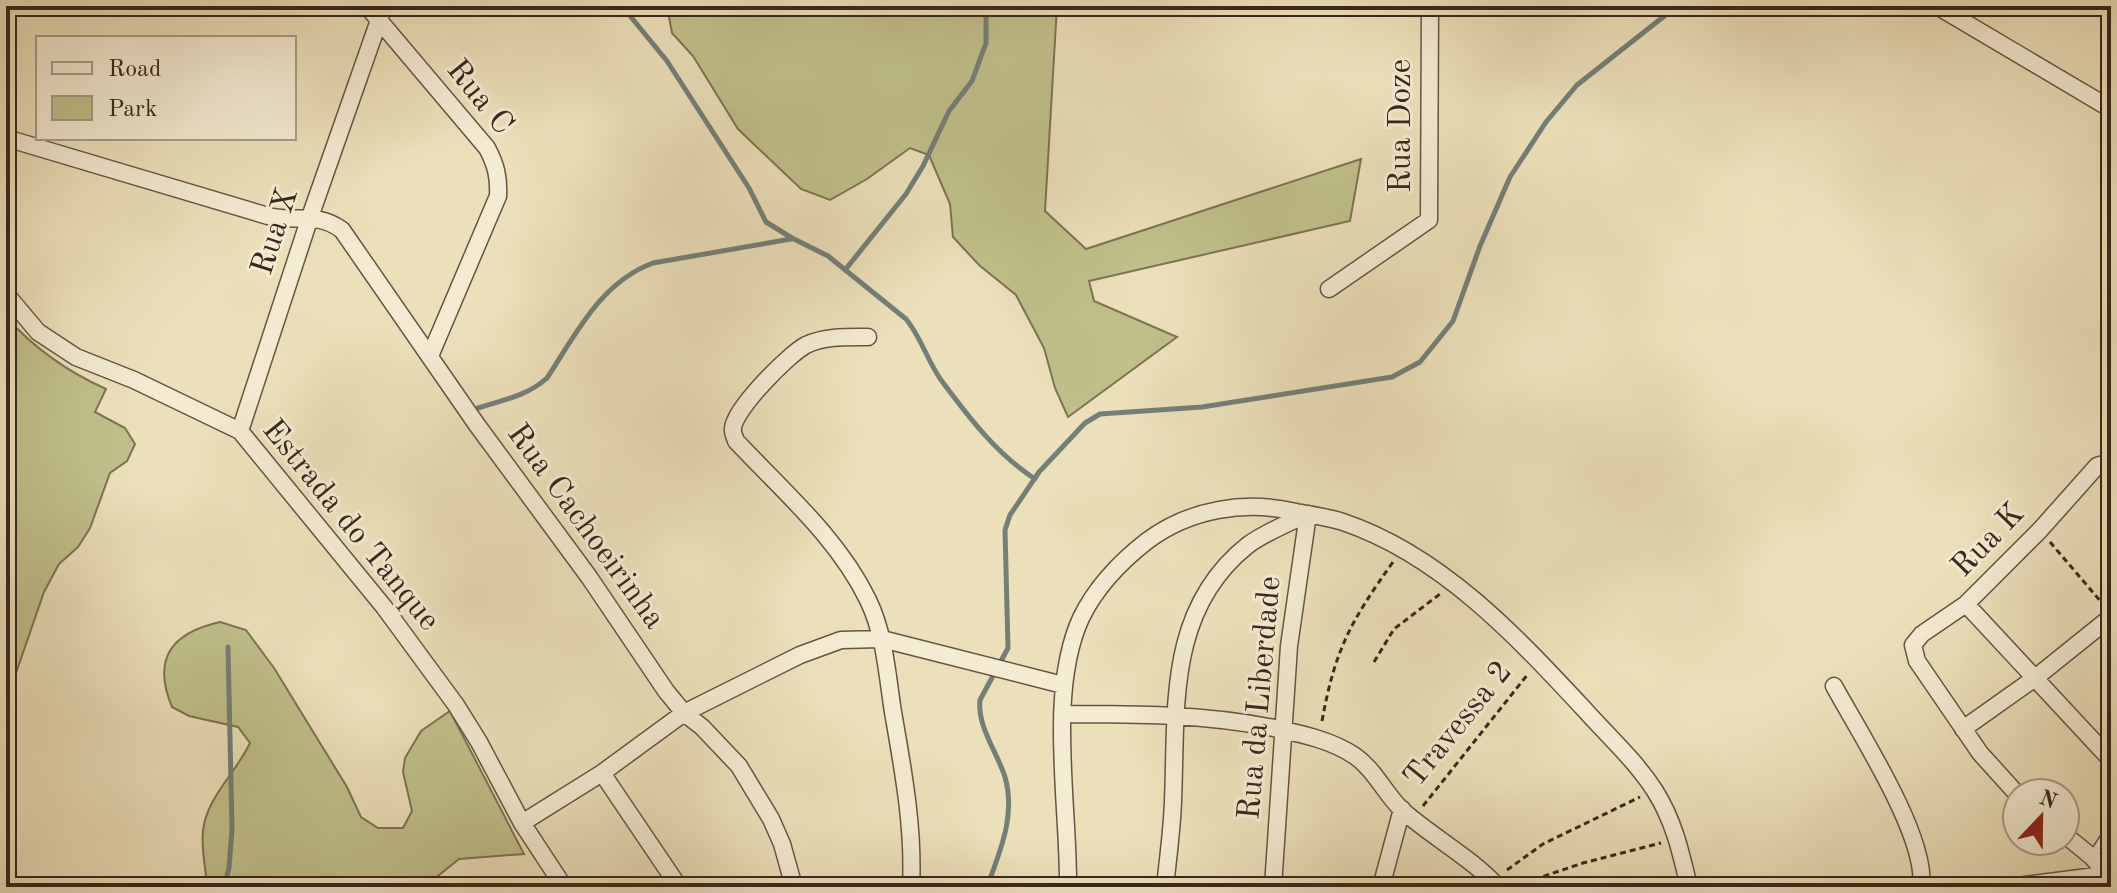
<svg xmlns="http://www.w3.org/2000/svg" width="2117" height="893" font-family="'Old Standard TT',serif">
<rect width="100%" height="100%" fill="#ece0ba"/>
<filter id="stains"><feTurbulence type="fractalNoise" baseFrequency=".0025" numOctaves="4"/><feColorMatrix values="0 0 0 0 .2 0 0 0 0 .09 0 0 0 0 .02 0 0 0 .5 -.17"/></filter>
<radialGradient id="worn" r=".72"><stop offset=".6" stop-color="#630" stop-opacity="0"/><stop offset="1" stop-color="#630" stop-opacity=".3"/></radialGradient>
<!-- green -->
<path fill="#c0c08a" stroke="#7d7353" stroke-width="2" d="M667,6H1057L1045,211L1086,249L1361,159L1350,221L1089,281L1094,301L1177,337L1068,417L1055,388L1044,348L1016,295L979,265L953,237L950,204L929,155L910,148L867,179L830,200L801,189L738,129L693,56L672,33Z
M6,317C34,348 68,372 106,389L95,412L125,428L135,444L127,461L110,473L90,528L78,547L59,564L44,592L6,702Z
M220,622L246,630L274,668L347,787L361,817L378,828H403L412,811L403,772L405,758L421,731L450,711L524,854L459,859L433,880V887H207C206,868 201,850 203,831C206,798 236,773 250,743L238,727L189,716L172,707C152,659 171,633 220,622Z"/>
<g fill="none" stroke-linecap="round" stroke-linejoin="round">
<!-- stream -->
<path stroke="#747f79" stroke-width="5" d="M622,6L667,61L749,188L766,222L792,238L828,256L906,319C922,338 928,364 944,384C971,420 997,454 1035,479
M845,270L906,194L923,166L949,111L972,81L986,43V6
M478,408C503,400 527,396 547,378C576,334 601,282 653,263L791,239
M224,887L229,868L232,829L228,647
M987,887C1000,851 1016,816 1005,777C997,752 977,726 980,700L1008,648L1005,530L1010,515L1039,472L1085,423L1100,414L1202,407L1392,377L1420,362L1453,321L1480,246L1510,177L1546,122L1577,85L1677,6"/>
<defs>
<path id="lane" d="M2092,857L2111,828"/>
<path id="street" d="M367,6L487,148C496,165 499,177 498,196L430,356
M1937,6L2111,109
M6,138L268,216C297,223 316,211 342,230L477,425L589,577L666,691L684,713L702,727L739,766L771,819L782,844L794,887
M1329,289L1429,220L1430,6
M6,294L38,332L76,357L134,380L240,431L384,607L456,705L479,742L522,823L564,887
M868,337C847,337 825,336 806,345C789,354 733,410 733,429C732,433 735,437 736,441C782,490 838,538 868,600C885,635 887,674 893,712C903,770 914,827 911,887
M240,431L310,217L384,6
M1966,604L2111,760
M1834,686C1859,732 1928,838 1921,887
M1062,714C1134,714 1204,714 1274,728C1302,734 1331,740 1355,756C1375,770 1385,794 1403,811C1434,838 1470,857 1498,887
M1963,729L2035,678L2111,617
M602,773L679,887
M2017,794L1980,753L1917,661L1913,645L1922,634L1966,604L2040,530L2097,466L2111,462
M522,823L602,773L684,713L800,655L841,640L882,639L1063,685
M2065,835L2092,857L2111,879
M1068,887C1069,805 1047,692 1081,618C1096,587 1120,562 1147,541C1190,509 1245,500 1296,512C1312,515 1328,517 1343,522C1441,555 1516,636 1584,709C1608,736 1635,760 1655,791C1674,821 1681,853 1689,887
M1165,887C1168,858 1172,830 1173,801C1177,708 1166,610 1248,545C1266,532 1288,523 1308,514
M1273,887L1289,646L1308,514
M1381,887L1402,809
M2010,887L2111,874"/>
</defs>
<!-- lane casing -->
<use href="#lane" stroke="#665444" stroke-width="11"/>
<!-- street casing -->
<use href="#street" stroke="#665444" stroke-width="19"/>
<!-- path -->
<path stroke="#3a261c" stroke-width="3" stroke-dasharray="6 4" stroke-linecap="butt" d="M2050,542L2102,603
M1374,662L1394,629L1440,594
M1322,721C1335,649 1351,621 1393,562
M1423,806L1528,674
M1507,870L1543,844L1640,797
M1515,886L1583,863L1661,843"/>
<!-- lane -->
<use href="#lane" stroke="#f3ebd2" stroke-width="8"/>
<!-- street -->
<use href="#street" stroke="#f3ebd2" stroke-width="16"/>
</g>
<g text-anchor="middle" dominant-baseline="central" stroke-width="6" stroke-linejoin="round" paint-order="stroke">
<!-- street labels -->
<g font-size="32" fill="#3a261c" stroke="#f3ebd2">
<text transform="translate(479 98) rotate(51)">Rua C</text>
<text transform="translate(1402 126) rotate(-90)">Rua Doze</text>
<text transform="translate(276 232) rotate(-72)">Rua X</text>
<text transform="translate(350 526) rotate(51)">Estrada do Tanque</text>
<text transform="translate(585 527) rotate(54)">Rua Cachoeirinha</text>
<text transform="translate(1989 541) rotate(-46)">Rua K</text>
<text transform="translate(1261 698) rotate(-85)">Rua da Liberdade</text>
<text transform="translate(1459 725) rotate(-51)">Travessa 2</text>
</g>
</g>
<!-- margin -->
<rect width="2117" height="893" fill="none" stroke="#ece0ba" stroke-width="32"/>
<rect x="8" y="8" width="2101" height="877" fill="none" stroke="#3a261c" stroke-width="4"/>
<rect x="16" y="16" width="2085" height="861" fill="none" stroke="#3a261c" stroke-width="2"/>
<!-- legend -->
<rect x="36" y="36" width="260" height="104" fill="#f3ebd2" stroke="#a99c89" stroke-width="2"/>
<rect x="52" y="62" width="40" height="12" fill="#f3ebd2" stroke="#a99c89" stroke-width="2"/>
<text x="108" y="76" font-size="24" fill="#3a261c">Road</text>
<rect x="52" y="96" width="40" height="24" fill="#c0c08a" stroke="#a99c89" stroke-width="2"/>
<text x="108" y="116" font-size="24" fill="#3a261c">Park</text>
<!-- north arrow -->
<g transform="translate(2041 817) rotate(22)"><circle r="38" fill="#f3ebd2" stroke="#a99c89" stroke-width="2"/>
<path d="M0-6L14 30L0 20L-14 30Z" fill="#8f2418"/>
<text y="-12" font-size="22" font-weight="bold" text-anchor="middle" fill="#3a261c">N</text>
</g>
<rect width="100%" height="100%" filter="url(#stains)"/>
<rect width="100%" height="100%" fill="url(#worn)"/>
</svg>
